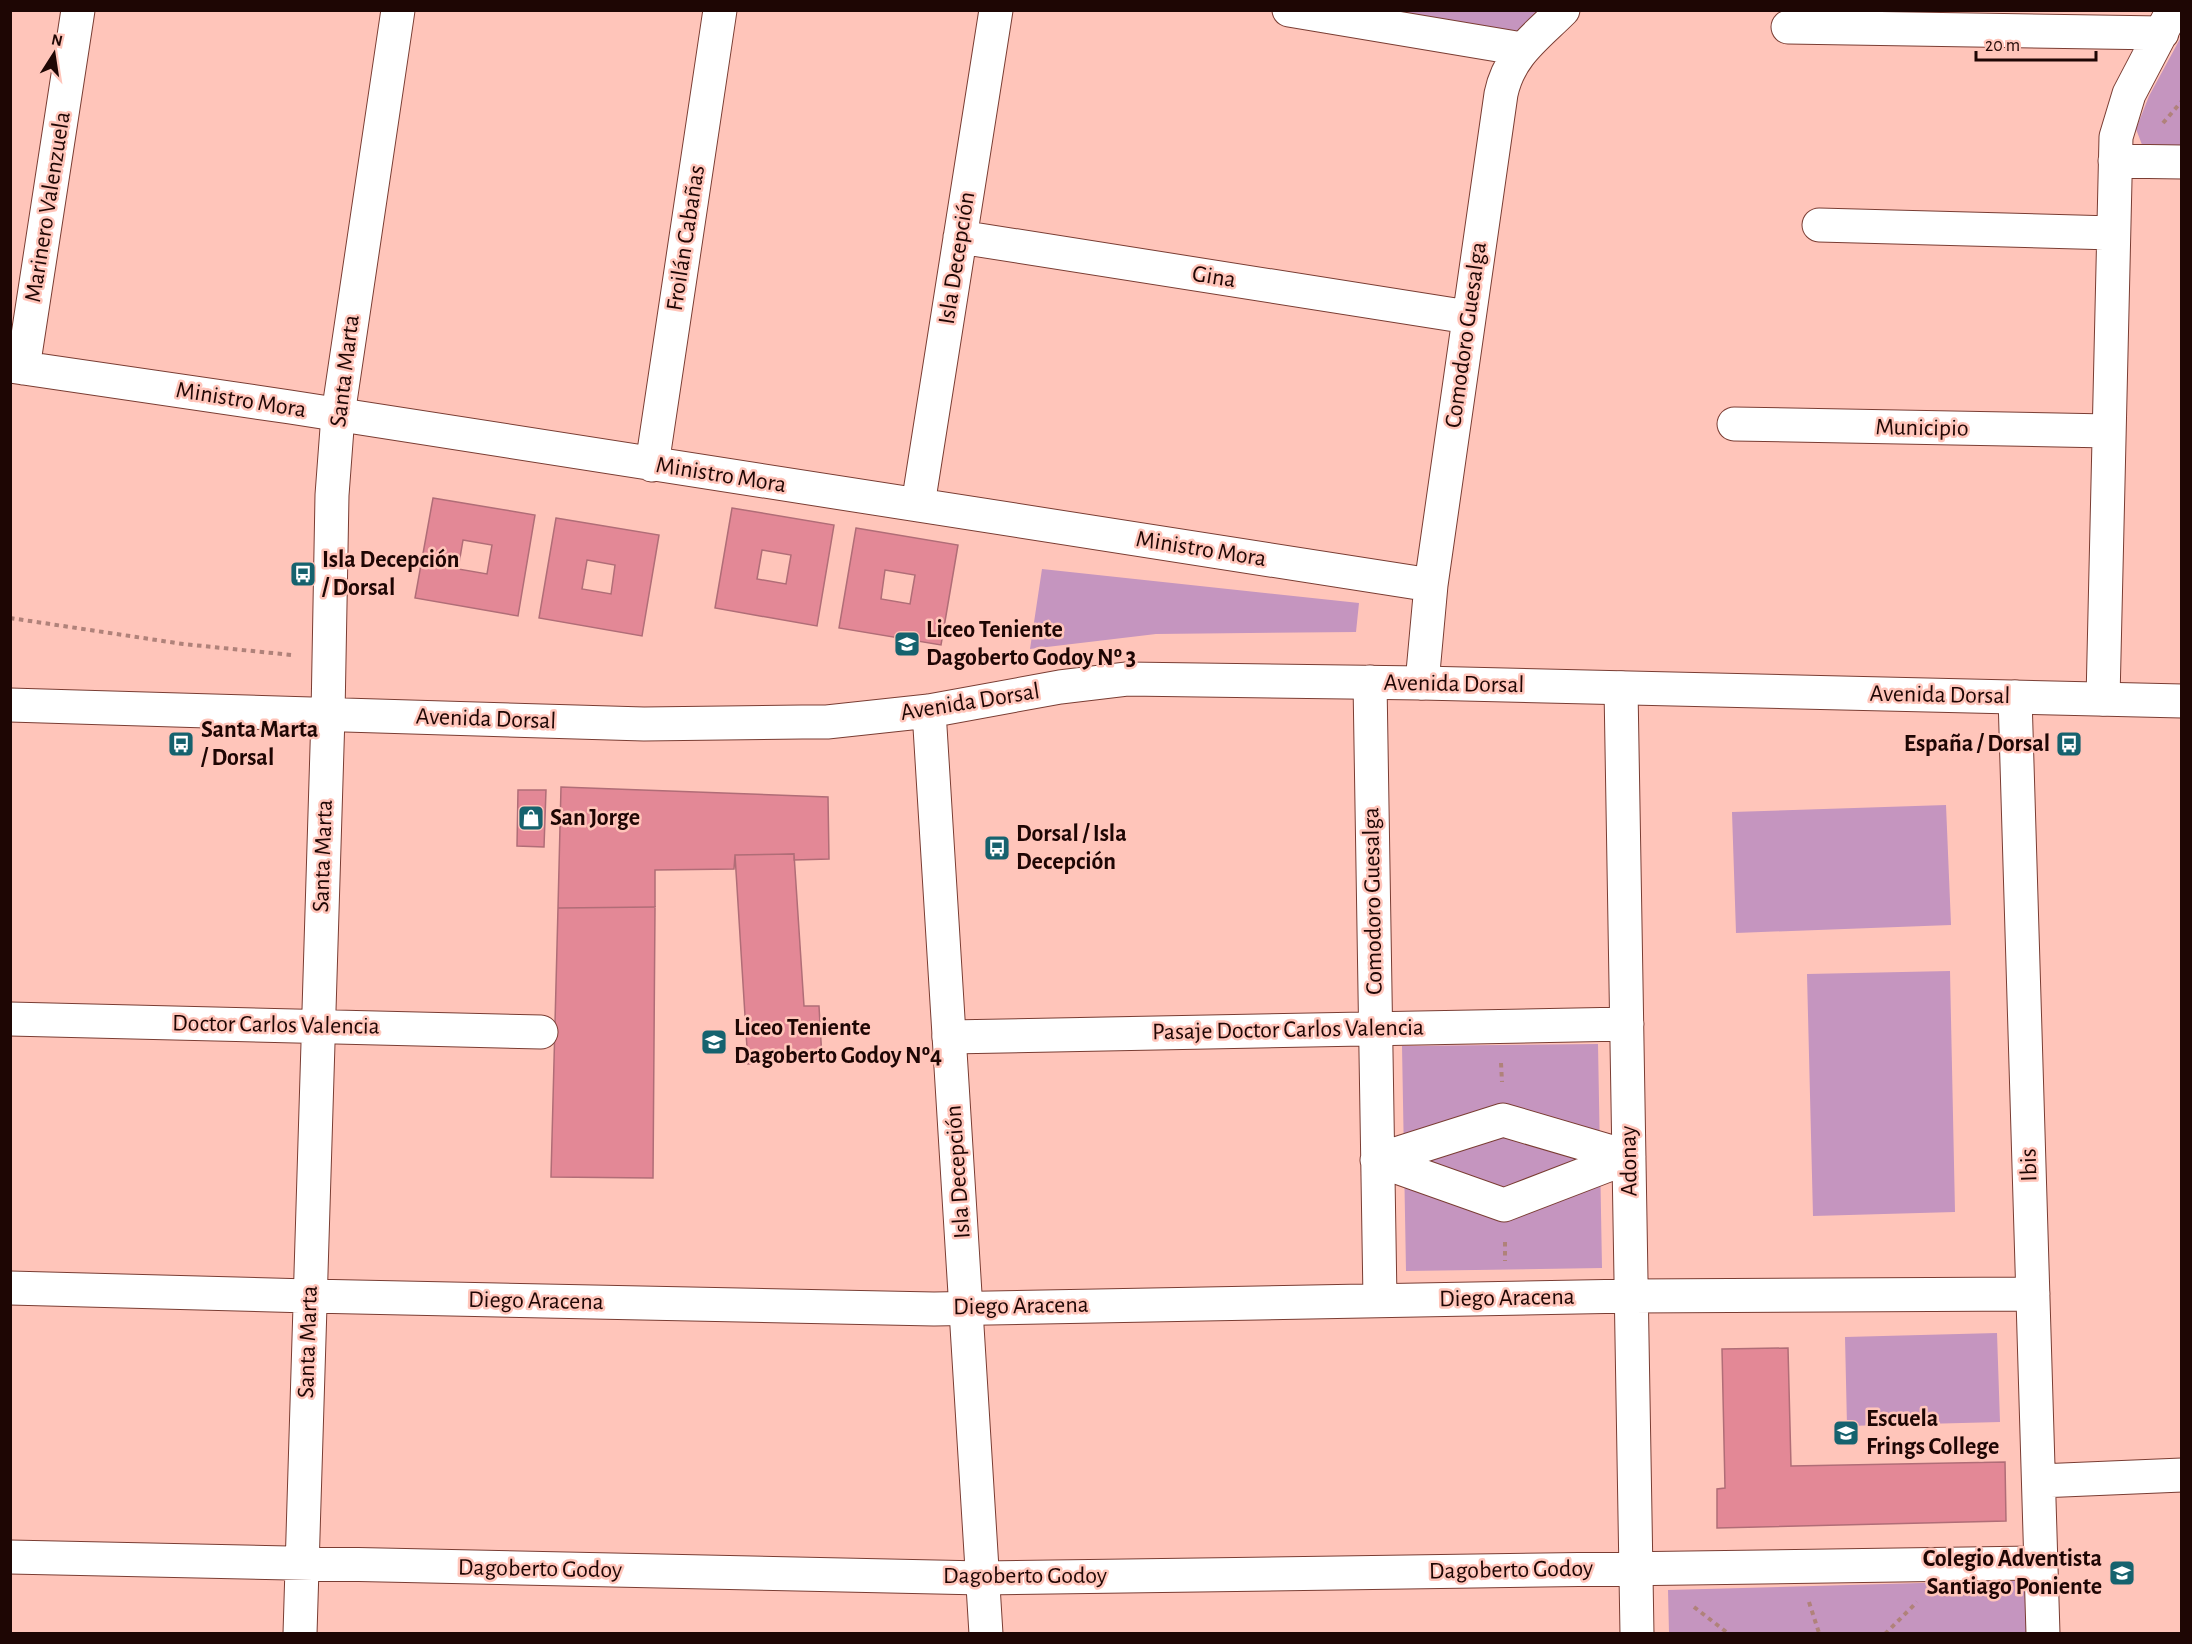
<svg xmlns="http://www.w3.org/2000/svg" width="2192" height="1644" font-family="'Alegreya Sans',sans-serif">
<rect width="100%" height="100%" fill="#ffc5ba"/>
<!-- green -->
<path fill="#c595bf" d="M1341,11H1543L1513,40Z
M2181,37V151L2144,150L2136,129L2149,96Z
M1042,569L1359,603L1356,632L1156,634L1030,649Z
M1946,805L1951,925L1736,933L1732,812Z
M1950,971L1955,1212L1813,1216L1807,974Z
M1598,1044L1602,1268L1406,1271L1402,1046Z
M1997,1333L2000,1422L1847,1426L1845,1337Z
M2027,1580L2029,1633H1669L1668,1590Z"/>
<!-- building -->
<path fill="#e38896" stroke="#b06d77" stroke-width="1.5" fill-rule="evenodd" d="M433,498L535,515L518,616L415,598ZM463,540L492,545L487,574L458,569Z
M732,508L834,525L817,626L715,608ZM762,550L791,555L786,584L757,579Z
M556,518L659,535L642,636L539,618ZM587,560L615,565L611,594L582,589Z
M856,528L958,545L941,645L839,628ZM885,570L915,575L910,604L881,599Z
M561,787L828,797L829,859L794,860V854L735,855L734,869L655,870V907L558,908Z
M518,790H546L544,847L517,846Z
M794,854L804,1006H819L822,1059L748,1064L735,855Z
M655,907L653,1178L551,1177L558,908Z
M1788,1348L1791,1466L2005,1462L2006,1521L1717,1528V1489L1725,1488L1722,1349Z"/>
<g fill="none" stroke-linecap="round" stroke-linejoin="round">
<defs>
<path id="street" d="M1289,10L1522,49
M1788,27L2162,33
M2115,161L2182,162
M1819,225L2113,233
M960,237L1468,317
M10,366L290,407L1431,585
M23,368L78,10
M1734,424L2109,431
M652,465L720,10
M918,505L996,10
M1370,682L1380,1300
M1422,683L1431,585L1501,94C1509,55 1536,37 1563,10
M1621,688L1637,1634
M2015,697L2043,1634
M2103,699L2116,137L2129,94L2173,10
M10,1019L541,1032
M949,1037L1627,1024
M1503,1120L1629,1157L1504,1205L1377,1160Z
M10,1288L309,1296L934,1309L1632,1296L2033,1294
M2039,1481L2182,1475
M10,1557L982,1578L2041,1563
M300,1634L328,715"/>
<path id="secondary" d="M10,705L644,724L802,722H827L929,711L1060,687L1127,679L1422,683L2182,701
M929,711L986,1634
M328,715L332,495L338,415L398,10"/>
</defs>
<!-- street casing -->
<use href="#street" stroke="#7a3d33" stroke-width="35"/>
<!-- secondary casing -->
<use href="#secondary" stroke="#7a3d33" stroke-width="35"/>
<!-- path -->
<path stroke="#b0827a" stroke-width="4" stroke-dasharray="4.5 4.5" stroke-linecap="butt" d="M2163,123L2182,101
M10,618L183,644L292,655
M1501,1063L1502,1082
M1505,1242V1261
M1809,1602L1819,1633
M1694,1607L1729,1634
M1800,1634H1820
M1885,1634L1917,1602"/>
<!-- street -->
<use href="#street" stroke="#fff" stroke-width="33"/>
<!-- secondary -->
<use href="#secondary" stroke="#fff" stroke-width="33"/>
</g>
<!-- icons -->
<defs>
<symbol id="bus-square" viewBox="-11 -11 22 22"><rect x="-9" y="-9" width="18" height="18" rx="4" fill="#16626e" stroke="#ffc5ba"/><path d="M-5-6H5V4H4V6H2V4H-2V6H-4V4H-5ZM-3.5-4V0h7V-4ZM-3.5 1.2v1.5H-2V1.2ZM2 1.2v1.5H3.5V1.2Z" fill="#fff"/></symbol>
<symbol id="school-square" viewBox="-11 -11 22 22"><rect x="-9" y="-9" width="18" height="18" rx="4" fill="#16626e" stroke="#ffc5ba"/><path d="M0-5L7-2L0 1L-7-2ZM-4 1L0 2.5L4 1V4Q0 6-4 4Z" fill="#fff"/></symbol>
<symbol id="shop-square" viewBox="-11 -11 22 22"><rect x="-9" y="-9" width="18" height="18" rx="4" fill="#16626e" stroke="#ffc5ba"/><path d="M-5-2.5h2.3a2.7 3.5 0 0 1 5.4 0H5L5.5 6h-11ZM-1.5-2.5h3a1.5 2.3 0 0 0-3 0Z" fill="#fff"/></symbol>
</defs>
<g fill-rule="evenodd">
<use href="#bus-square" x="288" y="559" width="30" height="30"/>
<use href="#school-square" x="892" y="629" width="30" height="30"/>
<use href="#bus-square" x="166" y="729" width="30" height="30"/>
<use href="#bus-square" x="2054" y="729" width="30" height="30"/>
<use href="#shop-square" x="516" y="803" width="30" height="30"/>
<use href="#bus-square" x="982" y="833" width="30" height="30"/>
<use href="#school-square" x="699" y="1027" width="30" height="30"/>
<use href="#school-square" x="1831" y="1418" width="30" height="30"/>
<use href="#school-square" x="2107" y="1558" width="30" height="30"/>
</g>
<g text-anchor="middle" dominant-baseline="central" stroke-width="5" stroke-linejoin="round" paint-order="stroke">
<!-- street labels -->
<g font-size="24" fill="#1e0604" stroke="#ffc5ba">
<text transform="translate(48 207) rotate(-81)">Marinero Valenzuela</text>
<text transform="translate(686 238) rotate(-81)">Froilán Cabañas</text>
<text transform="translate(957 258) rotate(-81)">Isla Decepción</text>
<text transform="translate(1214 277) rotate(9)">Gina</text>
<text transform="translate(1466 335) rotate(-82)">Comodoro Guesalga</text>
<text transform="translate(345 371) rotate(-83)">Santa Marta</text>
<text transform="translate(241 400) rotate(9)">Ministro Mora</text>
<text transform="translate(1922 428) rotate(1)">Municipio</text>
<text transform="translate(721 475) rotate(9)">Ministro Mora</text>
<text transform="translate(1201 549) rotate(9)">Ministro Mora</text>
<text transform="translate(1454 684) rotate(1)">Avenida Dorsal</text>
<text transform="translate(1940 695) rotate(1)">Avenida Dorsal</text>
<text transform="translate(970 702) rotate(-9)">Avenida Dorsal</text>
<text transform="translate(486 719) rotate(2)">Avenida Dorsal</text>
<text transform="translate(323 856) rotate(-88)">Santa Marta</text>
<text transform="translate(1373 901) rotate(-91)">Comodoro Guesalga</text>
<text transform="translate(276 1025) rotate(1)">Doctor Carlos Valencia</text>
<text transform="translate(1288 1030) rotate(-1)">Pasaje Doctor Carlos Valencia</text>
<text transform="translate(1629 1161) rotate(-91)">Adonay</text>
<text transform="translate(2029 1165) rotate(-92)">Ibis</text>
<text transform="translate(958 1172) rotate(-94)">Isla Decepción</text>
<text transform="translate(1507 1298) rotate(-1)">Diego Aracena</text>
<text transform="translate(536 1301) rotate(1)">Diego Aracena</text>
<text transform="translate(1021 1306) rotate(-1)">Diego Aracena</text>
<text transform="translate(308 1342) rotate(-88)">Santa Marta</text>
<text transform="translate(540 1569) rotate(1)">Dagoberto Godoy</text>
<text transform="translate(1511 1570) rotate(-1)">Dagoberto Godoy</text>
<text x="1025" y="1576">Dagoberto Godoy</text>
</g>
<!-- poi labels -->
<g font-size="24" font-weight="bold" fill="#1e0604" stroke="#ffc5ba" text-anchor="start">
<text x="322" y="560">Isla Decepción<tspan x="322" dy="28">/ Dorsal</tspan></text>
<text x="926" y="630">Liceo Teniente<tspan x="926" dy="28">Dagoberto Godoy Nº 3</tspan></text>
<text x="201" y="730">Santa Marta<tspan x="201" dy="28">/ Dorsal</tspan></text>
<text x="2050" y="744" text-anchor="end">España / Dorsal</text>
<text x="550" y="818">San Jorge</text>
<text x="1016" y="834">Dorsal / Isla<tspan x="1016" dy="28">Decepción</tspan></text>
<text x="734" y="1028">Liceo Teniente<tspan x="734" dy="28">Dagoberto Godoy Nº4</tspan></text>
<text x="1866" y="1419">Escuela<tspan x="1866" dy="28">Frings College</tspan></text>
<text x="2102" y="1559" text-anchor="end">Colegio Adventista<tspan x="2102" dy="28">Santiago Poniente</tspan></text>
</g>
</g>
<!-- border -->
<rect width="2192" height="1644" fill="none" stroke="#1e0604" stroke-width="24"/>
<!-- north arrow -->
<g transform="translate(54 54) rotate(12)" stroke="#ffc5ba" stroke-width="4.5" paint-order="stroke">
<path d="M0-4.5L10 22L0 15L-10 22Z" fill="#1e0604"/>
<text y="-9" font-size="16" font-weight="bold" text-anchor="middle" fill="#1e0604">N</text>
</g>
<!-- scale -->
<path d="M1976 51v9h120v-9" fill="none" stroke="#1e0604" stroke-width="3"/>
<text x="1985" y="51" font-size="18" fill="#1e0604" stroke="#ffc5ba" stroke-width="4.5" paint-order="stroke">20 m</text>
</svg>
